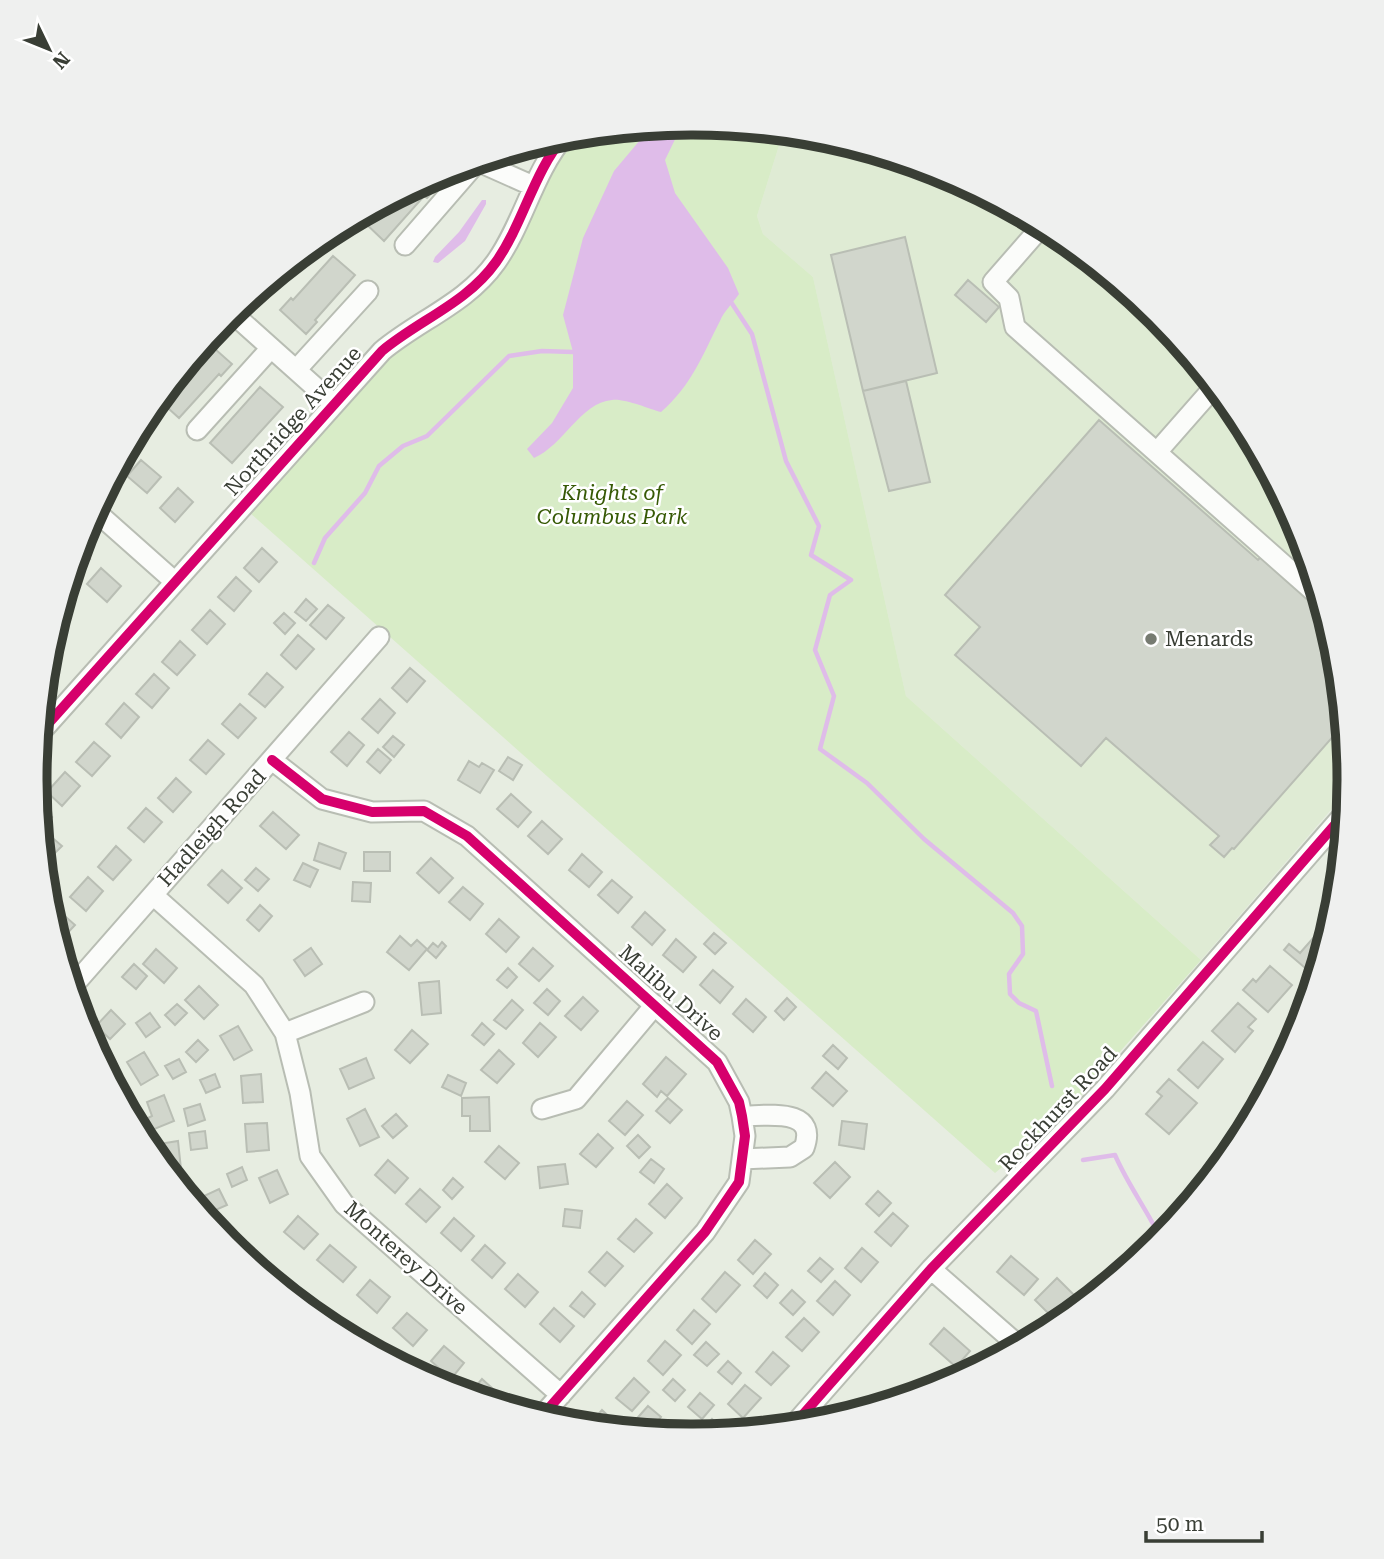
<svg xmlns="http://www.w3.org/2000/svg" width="1384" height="1559" font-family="'Roboto Serif',serif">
<rect width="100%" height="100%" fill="#e7ede1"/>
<!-- built -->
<path fill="#dfebd4" d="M781,131L821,135L944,173L1057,233L1157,315L1238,415L1299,528L1336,652L1349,780L1348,790L1201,960L906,696L813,277L763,234L757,216L782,136Z"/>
<!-- green -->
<path fill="#d8ecc7" d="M692,123L781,131L782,136L757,216L763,234L813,277L906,696L1201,960L1063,1116L995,1173L250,513L396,352L456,314L476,298L495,279L517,244L542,187L556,163L584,133Z"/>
<!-- water -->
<path fill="#dfbce9" d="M683,123L665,160L675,193L728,268L739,294C733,303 724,311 720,321C702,356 692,385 661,412C649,409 624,398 612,400C580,403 564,445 534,458L527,449L552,423L573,388V352L563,315L583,238L614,171L651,127Z
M482,200H486V204L465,241L438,263L433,262L435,257L459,232Z"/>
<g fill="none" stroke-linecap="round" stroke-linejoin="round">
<!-- stream -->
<path stroke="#dfbce9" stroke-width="4.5" d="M729,299L752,334L786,461L819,526L811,555L851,580L830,595L815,650L834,696L820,749L867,783L924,839L1013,913L1022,926L1023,954L1009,974L1010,994L1019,1003L1036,1011L1052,1086
M314,563L325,538L365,493L379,466L403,446L427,436L509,356L542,351L573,352
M1083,1160L1115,1155C1128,1185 1147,1210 1161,1239"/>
</g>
<!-- building -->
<path fill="#d1d6cc" stroke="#b9beb4" stroke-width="2" d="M429,179L438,186L427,198L424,196L384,241L363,221L374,208Z
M905,237L937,373L863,391L831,255Z
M333,256L355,275L315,320L317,322L306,334L280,310L291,298L293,300Z
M968,280L999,307L986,322L955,295Z
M206,341L232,364L221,376L219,374L179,418L158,399Z
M906,381L930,482L889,491L863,391Z
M260,387L283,407L232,463L210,443Z
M1099,420L1258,560L1264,554L1323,606L1317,613L1327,621L1336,652L1344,724L1234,849L1232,848L1224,857L1210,845L1219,836L1106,738L1081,766L955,655L980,627L945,595Z
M141,460L161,477L147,493L127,476Z
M178,488L193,502L175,522L160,508Z
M262,548L277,562L259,582L244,568Z
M79,550L90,559L76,575L72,572Z
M101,568L121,586L107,602L87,584Z
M236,577L251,591L234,611L218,597Z
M306,599L317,609L306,621L295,612Z
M328,605L344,618L326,639L310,625Z
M210,610L225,624L207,644L192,630Z
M284,613L295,623L285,634L274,623Z
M298,635L314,649L296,669L281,655Z
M180,641L195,655L177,675L162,662Z
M410,668L425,681L407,702L392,688Z
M267,673L283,687L265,707L249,694Z
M154,674L169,688L152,708L136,694Z
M380,699L395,713L378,733L362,719Z
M124,703L139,717L121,738L106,724Z
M240,704L256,718L238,738L222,724Z
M349,732L364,745L347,766L331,752Z
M393,736L404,745L394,757L383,747Z
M208,740L224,754L206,774L190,760Z
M94,742L110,756L92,776L76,762Z
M378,749L391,760L380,773L367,762Z
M508,757L522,765L513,780L499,771Z
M469,761L479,767L482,763L494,770L480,793L458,780Z
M65,772L80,786L62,806L47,792Z
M176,778L191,792L173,812L158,798Z
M511,794L531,812L518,827L497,809Z
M38,805L52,817L40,831Z
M146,808L162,822L144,842L128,828Z
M273,812L299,835L286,849L260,826Z
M542,821L562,839L548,854L528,836Z
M49,835L62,846L51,857L42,849L41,843Z
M319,843L346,853L340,869L314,860Z
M116,846L131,860L113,880L98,867Z
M364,852H390V871H364Z
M582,854L602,872L589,887L569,870Z
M431,858L453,878L439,893L417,873Z
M303,863L318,870L310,887L294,880Z
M256,868L269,879L258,891L245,880Z
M222,870L242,888L228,903L208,885Z
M88,877L103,891L86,911L70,897Z
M612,880L632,897L618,913L598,895Z
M353,882L371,883L370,902L352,901Z
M463,887L483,904L470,920L449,902Z
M260,905L272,916L259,931L247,920Z
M59,911L75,925L58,943L51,920Z
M645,912L665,930L652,945L632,927Z
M499,919L519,937L506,952L486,934Z
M714,933L726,943L715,954L704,944Z
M400,936L411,946L417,940L427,949L409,970L387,952Z
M1315,936L1325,945L1320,960L1310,972L1284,950L1289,944L1300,953Z
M676,939L696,957L683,972L663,955Z
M442,942L446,946L436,958L427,950L433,943L438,947Z
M311,948L322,964L305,976L294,960Z
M533,948L553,966L539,981L519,964Z
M156,949L177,968L164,983L143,964Z
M134,964L147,976L136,989L122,977Z
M1270,966L1292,985L1268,1012L1243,990L1253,979L1256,982Z
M508,968L517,977L507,988L497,980Z
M713,970L733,987L720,1003L700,985Z
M439,981L441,1013L422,1015L419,983Z
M199,986L218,1005L204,1019L185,1000Z
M547,989L560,1001L548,1015L534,1003Z
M583,997L598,1011L581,1030L565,1016Z
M787,998L796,1007L784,1020L775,1011Z
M746,999L766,1017L753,1032L733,1014Z
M512,1000L523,1010L506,1029L494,1020Z
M1238,1003L1256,1019L1248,1027L1253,1031L1235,1052L1212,1031Z
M177,1004L187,1013L175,1025L165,1015Z
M111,1010L125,1024L110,1039L96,1026Z
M150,1013L160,1027L146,1037L136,1023Z
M482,1023L494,1034L484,1045L472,1035Z
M540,1023L556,1037L538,1057L523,1043Z
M238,1026L252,1050L234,1060L220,1036Z
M412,1030L428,1044L410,1063L395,1050Z
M198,1040L208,1050L196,1062L186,1052Z
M1203,1042L1223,1059L1198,1088L1178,1070Z
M833,1045L847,1058L838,1069L823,1056Z
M499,1050L514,1064L497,1083L481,1070Z
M144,1052L158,1075L141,1085L127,1062Z
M666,1057L686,1074L667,1096L661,1091L657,1097L643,1084Z
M366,1058L374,1078L349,1089L340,1069Z
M179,1059L186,1072L173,1079L165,1066Z
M826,1072L847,1091L833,1106L812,1088Z
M215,1074L220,1087L206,1093L200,1080Z
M261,1074L263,1102L243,1103L241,1076Z
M448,1075L466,1083L461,1096L442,1087Z
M1169,1079L1197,1103L1169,1134L1146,1114L1162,1096L1157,1092Z
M164,1095L174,1121L152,1130L148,1118L152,1116L147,1102Z
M489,1097L490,1131H470V1116H462V1098Z
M668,1098L682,1110L670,1123L656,1111Z
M627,1101L643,1115L625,1135L609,1121Z
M200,1104L205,1120L188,1126L184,1109Z
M365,1109L379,1137L360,1146L347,1119Z
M396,1114L407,1126L393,1138L382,1126Z
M842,1121L867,1124L864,1149L839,1145Z
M267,1123L269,1150L247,1152L245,1124Z
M205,1131L207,1148L191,1150L189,1133Z
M598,1134L613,1148L596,1167L580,1154Z
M638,1135L650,1147L639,1158L627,1146Z
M178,1141L181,1169L167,1171L162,1164L159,1144Z
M499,1146L519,1163L505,1179L485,1162Z
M651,1159L664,1169L654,1183L640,1172Z
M388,1160L408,1178L395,1193L375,1175Z
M835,1162L850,1177L830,1198L814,1183Z
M565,1164L568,1184L540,1188L538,1167Z
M242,1167L247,1180L232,1187L227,1174Z
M277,1170L288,1194L270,1203L259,1178Z
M453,1178L463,1187L452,1199L443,1190Z
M667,1184L682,1198L665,1218L649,1204Z
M219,1189L227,1205L211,1212L204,1196Z
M420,1189L440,1207L426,1222L406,1204Z
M878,1191L891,1203L879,1216L866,1204Z
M565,1209L582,1211L580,1228L563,1226Z
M893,1213L908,1226L891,1246L875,1232Z
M298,1216L318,1234L304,1249L284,1232Z
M454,1218L474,1236L461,1251L441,1233Z
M636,1219L652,1233L634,1252L618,1239Z
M228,1224L240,1238L230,1246L218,1233Z
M755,1240L771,1254L753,1274L738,1260Z
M330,1245L356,1267L343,1282L317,1260Z
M485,1245L505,1263L492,1278L472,1260Z
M862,1248L878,1262L861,1282L845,1268Z
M607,1252L623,1266L605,1286L589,1272Z
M1011,1256L1038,1279L1024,1295L997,1272Z
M820,1258L833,1269L821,1282L808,1271Z
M725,1272L740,1285L716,1312L702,1299Z
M765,1273L778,1285L767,1298L754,1286Z
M518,1274L538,1292L525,1307L505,1289Z
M1057,1278L1083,1304L1059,1324L1035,1300Z
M370,1280L390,1297L377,1313L357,1295Z
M835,1281L850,1295L833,1315L817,1301Z
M293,1288L305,1299L300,1304L288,1294Z
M792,1290L805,1302L793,1315L780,1303Z
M582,1292L595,1304L584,1317L570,1306Z
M554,1308L574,1326L560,1342L540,1324Z
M694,1310L710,1324L692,1344L677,1330Z
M407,1313L427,1330L413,1346L393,1328Z
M804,1318L819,1332L802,1351L786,1337Z
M944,1328L970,1351L956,1367L930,1344Z
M665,1341L681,1355L663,1375L648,1361Z
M706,1342L719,1354L707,1366L694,1355Z
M444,1346L464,1363L451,1379L431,1361Z
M773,1352L789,1366L771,1385L756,1372Z
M728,1361L741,1373L732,1384L718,1372Z
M417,1366L428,1375L425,1378L412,1371Z
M634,1378L649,1392L632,1411L616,1398Z
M482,1379L502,1397L496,1403L469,1394Z
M673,1379L685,1390L675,1401L663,1390Z
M745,1385L761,1398L743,1418L728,1404Z
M700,1393L714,1405L702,1419L688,1407Z
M648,1406L661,1417L649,1432L640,1431L632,1424Z
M602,1410L617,1424L613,1429L588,1426Z
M712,1419L727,1433L696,1436Z"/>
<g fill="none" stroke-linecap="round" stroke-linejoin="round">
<defs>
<path id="minor" d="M477,161L533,186
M1042,226L993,282L1009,298L1015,327L1320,597
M1059,240L1062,237
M405,245L477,162
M231,312L334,404
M296,370L368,291
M197,430L271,348
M1157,452L1215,386
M94,510L174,581
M39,734L382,351C419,320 467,303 496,262C524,222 533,173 565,135
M272,760L322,799L372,812L424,811L467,836L717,1062L739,1102L742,1116L745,1136L739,1182L705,1232L541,1417
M153,895L254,985L285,1033L300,1093L310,1156L344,1204L561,1395
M72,987L379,637
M285,1033L364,1002
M542,1109L576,1099L655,1005
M742,1116C767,1116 819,1107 804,1148L790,1157L742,1159
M931,1269L1019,1346
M792,1427L931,1269L1105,1089L1346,812"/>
</defs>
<!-- minor casing -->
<use href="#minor" stroke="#b8bdb3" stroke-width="23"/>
<!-- minor -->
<use href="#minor" stroke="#fbfcfa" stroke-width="19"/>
<defs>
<path id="cycleway" d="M39,734L382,351C419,320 467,303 496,262C524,222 533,173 565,135
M272,760L322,799L372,812L424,811L467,836L717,1062L739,1102L742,1116L745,1136L739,1182L705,1232L541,1417
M792,1427L931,1269L1105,1089L1346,812"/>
</defs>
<!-- cycleway casing -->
<use href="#cycleway" stroke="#fff" stroke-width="15"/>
<!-- cycleway -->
<use href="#cycleway" stroke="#d6006c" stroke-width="10"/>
</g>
<!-- markers -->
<circle fill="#767b71" stroke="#fff" stroke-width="2.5" cx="1151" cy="639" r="7"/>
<g text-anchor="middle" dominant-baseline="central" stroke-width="5" stroke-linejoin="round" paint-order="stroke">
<!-- street labels -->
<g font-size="21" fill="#393e35" stroke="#fff">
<text transform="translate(293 421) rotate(-48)">Northridge Avenue</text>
<text transform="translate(212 828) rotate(-48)">Hadleigh Road</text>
<text transform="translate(671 993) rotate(42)">Malibu Drive</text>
<text transform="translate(1058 1109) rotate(-47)">Rockhurst Road</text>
<text transform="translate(406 1258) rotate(42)">Monterey Drive</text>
</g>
<!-- park labels -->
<g font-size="21" font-style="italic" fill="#375a06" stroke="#fff">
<text x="612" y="493">Knights of<tspan x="612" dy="24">Columbus Park</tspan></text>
</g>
<!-- poi labels -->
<g font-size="21" fill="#393e35" stroke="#fff" text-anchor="start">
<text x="1165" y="639">Menards</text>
</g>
</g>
<!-- crop -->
<path d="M0 0H1384V1559H0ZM691 135H693A644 644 0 0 1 1337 779V780A644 644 0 0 1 693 1424H691A644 644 0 0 1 47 780V779A644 644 0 0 1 691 135Z" fill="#eff0ef" fill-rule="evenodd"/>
<path fill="none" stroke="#393e35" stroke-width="9" d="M691 135H693A644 644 0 0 1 1337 779V780A644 644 0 0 1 693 1424H691A644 644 0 0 1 47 780V779A644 644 0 0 1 691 135Z"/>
<!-- north arrow -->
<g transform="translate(49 49) rotate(133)" stroke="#ffffff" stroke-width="5" paint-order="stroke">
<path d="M0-5L12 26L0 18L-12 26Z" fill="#393e35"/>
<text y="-10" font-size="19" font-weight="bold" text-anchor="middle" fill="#393e35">N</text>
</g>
<!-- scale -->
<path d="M1146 1531v10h116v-10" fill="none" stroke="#393e35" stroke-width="3.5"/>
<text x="1156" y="1531" font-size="21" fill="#393e35" stroke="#ffffff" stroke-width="5" paint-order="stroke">50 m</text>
</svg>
